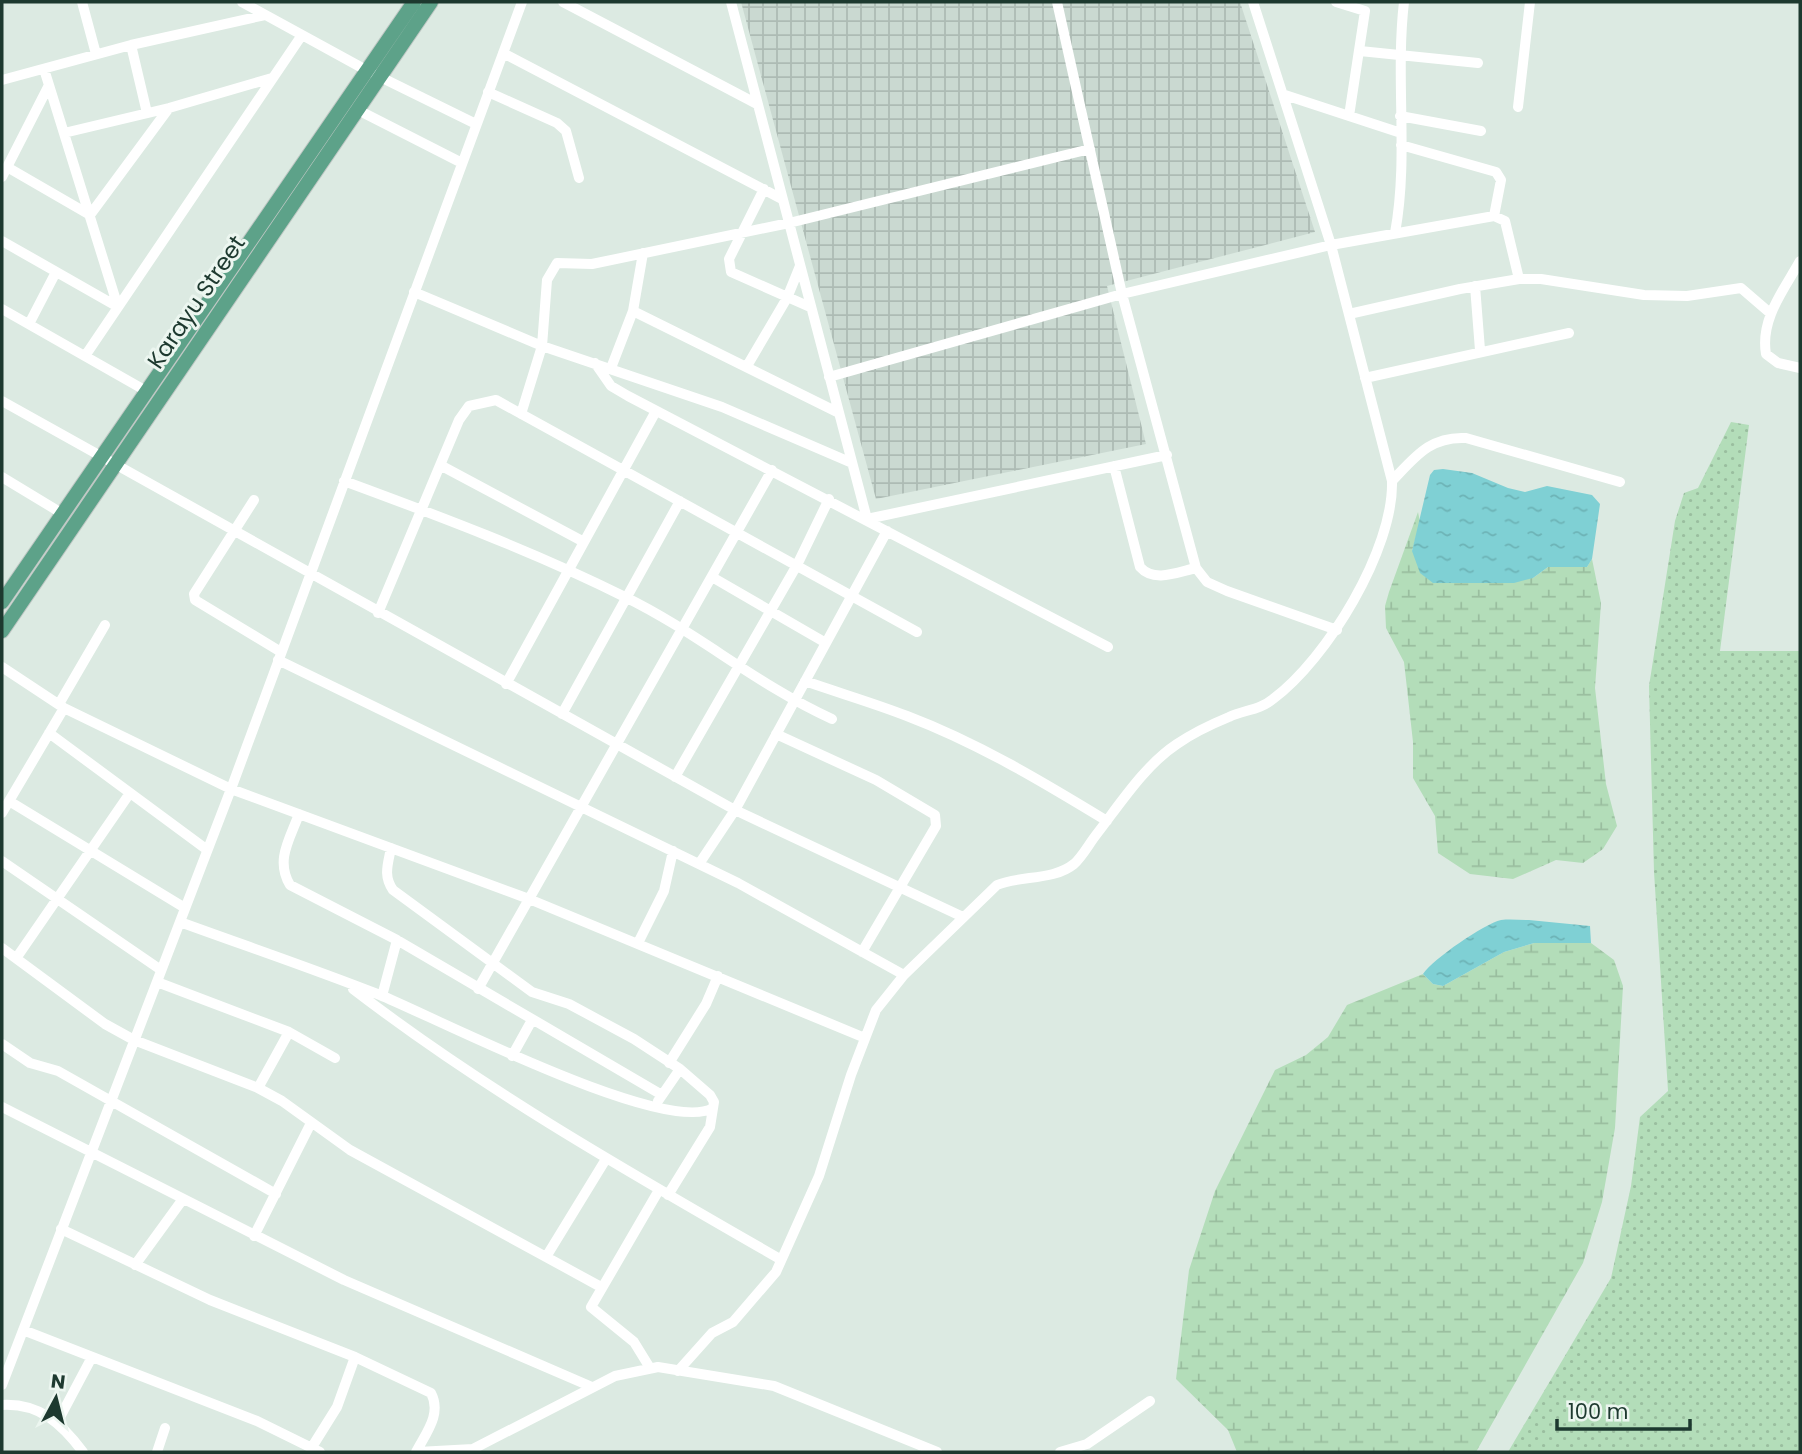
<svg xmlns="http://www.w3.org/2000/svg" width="1802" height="1454" font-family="Poppins,sans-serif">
<defs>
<pattern id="industrial-grid" width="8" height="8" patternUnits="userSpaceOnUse" patternTransform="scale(1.75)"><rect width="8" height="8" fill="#cad9d1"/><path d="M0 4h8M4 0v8" fill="none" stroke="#adbbb4"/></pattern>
<pattern id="grass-dots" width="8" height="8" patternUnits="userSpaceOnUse" patternTransform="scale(1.75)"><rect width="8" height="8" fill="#b3ddb9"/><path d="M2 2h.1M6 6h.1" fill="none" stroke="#9abe9f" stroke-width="1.8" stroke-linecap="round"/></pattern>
<pattern id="wetland-marsh" width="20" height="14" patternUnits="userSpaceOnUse" patternTransform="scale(1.75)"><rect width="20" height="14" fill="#b3ddb9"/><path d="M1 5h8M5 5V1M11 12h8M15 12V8" fill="none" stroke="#9abe9f"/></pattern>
<pattern id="water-ripples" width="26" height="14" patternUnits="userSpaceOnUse" patternTransform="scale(1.75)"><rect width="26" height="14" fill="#7fd0d4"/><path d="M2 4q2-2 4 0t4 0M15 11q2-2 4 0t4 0" fill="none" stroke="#6db3b6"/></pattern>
</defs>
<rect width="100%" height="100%" fill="#dceae2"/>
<!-- industrial -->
<path fill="url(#industrial-grid)" d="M741,2H1240L1315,232L1107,286L1146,444L876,499Z"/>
<!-- grass -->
<path fill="url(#grass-dots)" d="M1731,422L1749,425L1720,651H1800V1452H1508L1611,1278L1631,1186L1640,1117L1668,1091L1654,872L1649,686L1675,521L1684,493L1698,488Z"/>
<!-- wetland -->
<path fill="url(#wetland-marsh)" d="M1418,512L1420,522L1412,551L1533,578L1548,567H1587L1592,559L1601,603L1595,688L1606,784L1617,826L1603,849L1583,863L1556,860L1513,879L1470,874L1438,853L1435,816L1413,778V742L1404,662L1386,628L1385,606L1389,592Z
M1534,943H1591L1614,960L1623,986L1615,1128L1602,1202L1583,1263L1476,1452H1237L1228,1430L1176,1379L1189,1270L1215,1191L1275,1070L1306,1055L1328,1037L1347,1005L1423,974L1433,984L1443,986L1504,952Z"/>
<!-- water -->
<path fill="url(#water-ripples)" d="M1443,469L1472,473L1508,488L1525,492L1547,486L1592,495L1600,504L1592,559L1587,567H1548L1533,578L1514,583H1433L1420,573L1412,551L1430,475L1434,470Z
M1529,920L1590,926L1591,943H1534L1504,952L1443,986L1433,984L1423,974C1433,959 1484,924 1501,920C1510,919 1520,920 1529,920Z"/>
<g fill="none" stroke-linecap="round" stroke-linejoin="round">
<defs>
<path id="major" d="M2,602L414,2
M2,631L431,2"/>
</defs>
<!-- major casing -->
<use href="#major" stroke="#c0c8c5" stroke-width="16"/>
<!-- minor -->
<path stroke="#fff" stroke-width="10" d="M82,2L96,54
M242,2L366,70L476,124
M563,2L757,104
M731,2L867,519L1167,455
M1057,2L1122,294L1196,568L1207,582L1227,591L1337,630
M1336,2L1365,11L1349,116
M131,45L147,113
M1360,51L1478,63
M503,53L782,199
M44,69L118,307
M2,80L131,45L265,15
M488,92L557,123L566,131L579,178
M1285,95L1401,133
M1518,107L1530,2
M356,109L462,163
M1400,116L1481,131
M64,133L169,108L272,78
M1401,145L1496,172L1501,180L1494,216
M7,167L90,215L169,108
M2,177L49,85
M764,189L729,259L731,272L810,307
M1395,233C1409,157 1395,79 1404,2
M2,241L118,307
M1800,261C1784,290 1760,319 1766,354L1778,363L1800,368
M1475,286L1480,350
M414,292L542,346L722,407L852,463
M2,309L148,392
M633,311L839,413
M1349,314L1460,289L1519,279H1541L1644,295L1687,296L1741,288L1770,313
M29,324L56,272
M85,356L302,35
M595,363L611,386L628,396L1108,647
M747,366L787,298L800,266
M611,368L633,311L643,253
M829,377L1122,294L1331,245L1494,216L1505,221L1519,279
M1365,378L1569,333
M2,401L735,810L963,917
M521,414L542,346L547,280L557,263L592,264L789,223L1090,149
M440,465L584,542
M1114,466L1140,567C1154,583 1178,572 1196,568
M2,477L63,514
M344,481C439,516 535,552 625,597C697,632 757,685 832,719
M1392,481C1415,457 1430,436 1466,438L1620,482
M254,500L194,594L195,600L281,652
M712,577L826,643
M378,613L459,420L469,406L496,400L917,632
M278,660L738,883L904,975
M2,667L64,708L231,789L529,899L865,1038
M805,681C839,693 874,703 907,716C978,743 1043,782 1107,821
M506,684L656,411
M59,704L105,625
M562,714L680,501
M49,733L206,849
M776,734L876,780L935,815L936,826L862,952
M675,777L797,565L829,499
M9,801L185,908
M2,813L64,708
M299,814C290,839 275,860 290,885L397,940L662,1095
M391,848C388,864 383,876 393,890L532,992L569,1004L634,1039L680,1069L710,1095L714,1102L710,1127L668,1195
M2,861L161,970
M699,864L735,810L887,531
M180,922C246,946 314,969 380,995C436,1018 665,1136 713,1108
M638,943L664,891L673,851
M2,948L105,1024L134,1040L258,1088L282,1101L350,1150L601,1287
M17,957L130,793
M157,982L289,1032L335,1058
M353,989C487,1092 634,1175 780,1259
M478,989L772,470
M382,996L397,940
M2,1044L30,1063L58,1071L276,1194
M512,1056L532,1020
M669,1063L706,1004L718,976
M258,1088L289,1032
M658,1101L680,1069
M2,1107L344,1280L592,1387
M61,1229L210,1300L355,1357L431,1393C442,1414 426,1433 416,1452
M254,1236L311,1123
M546,1257L606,1159
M135,1265L183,1199
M23,1330L257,1421L320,1452
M650,1368L634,1342L591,1307L659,1190
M678,1371L712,1333L733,1322L776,1272L819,1176L851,1075L876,1010L904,975L997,885C1021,875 1053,881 1074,864C1082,857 1089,844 1096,835C1120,804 1145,765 1177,744C1193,733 1212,724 1229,717C1244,710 1260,710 1273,699C1327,659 1394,549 1392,481L1331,245L1253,2
M2,1385L231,789L522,2
M2,1405C40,1403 62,1424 83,1452
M58,1421L92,1357
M312,1447L337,1407L355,1357
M157,1452L165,1428
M418,1452L473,1449L615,1376L658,1367L774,1386L937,1452
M1060,1452L1087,1444L1150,1401"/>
<!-- major -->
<use href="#major" stroke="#5da289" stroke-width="14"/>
</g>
<g text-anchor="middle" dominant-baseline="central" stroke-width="6" stroke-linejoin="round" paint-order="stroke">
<!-- street labels -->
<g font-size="23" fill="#1d392f" stroke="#ecf6f0">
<text transform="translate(196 302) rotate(-56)">Karayu Street</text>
</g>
</g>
<!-- border -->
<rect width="1802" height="1454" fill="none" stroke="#1d392f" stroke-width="7"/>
<!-- north arrow -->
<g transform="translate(56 1398) rotate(7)" stroke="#ecf6f0" stroke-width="5" paint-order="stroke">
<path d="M0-5L12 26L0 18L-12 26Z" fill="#1d392f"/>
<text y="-10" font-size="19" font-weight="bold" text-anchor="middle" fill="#1d392f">N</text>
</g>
<!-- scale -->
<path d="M1557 1419v10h133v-10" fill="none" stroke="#1d392f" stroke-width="3.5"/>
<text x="1568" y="1419" font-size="21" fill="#1d392f" stroke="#ecf6f0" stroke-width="5" paint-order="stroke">100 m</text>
</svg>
